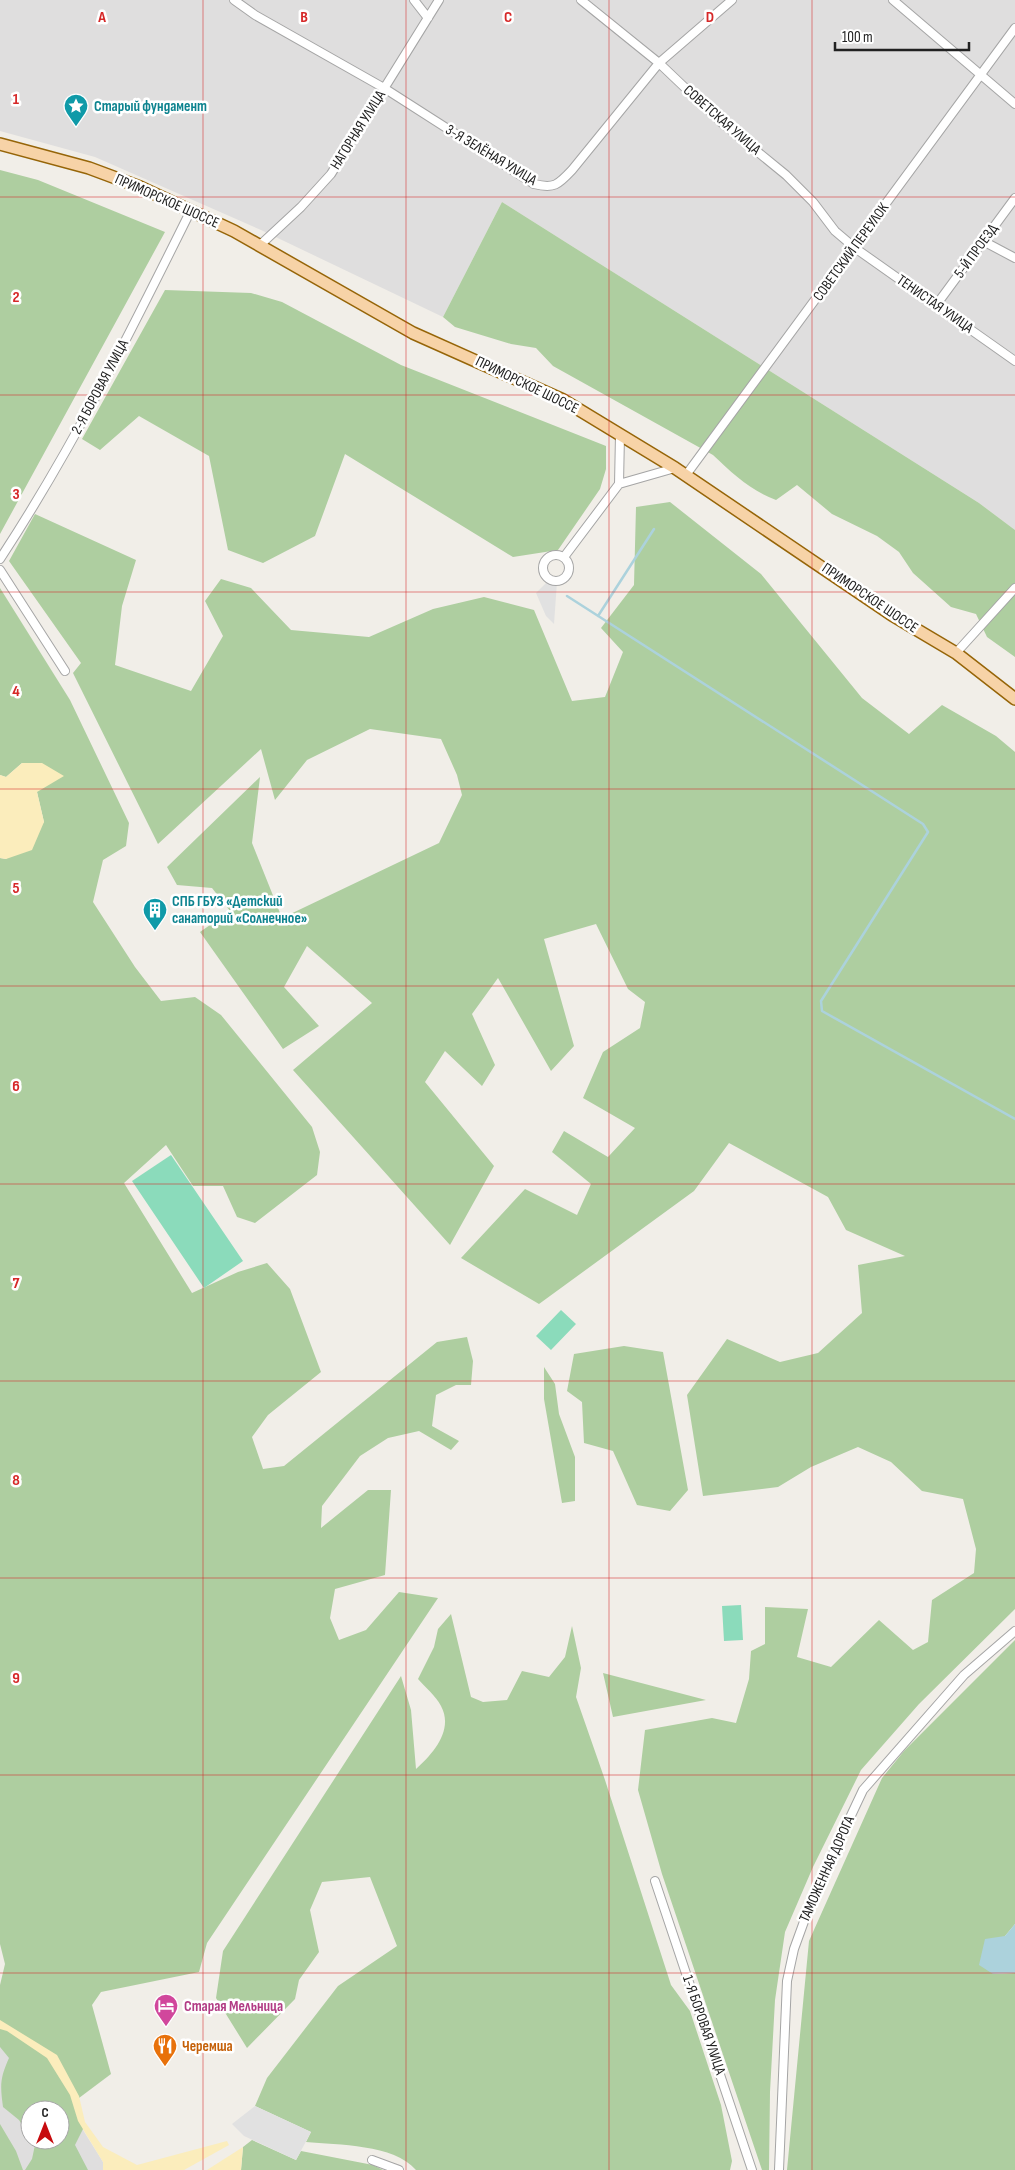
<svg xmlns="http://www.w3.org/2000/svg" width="1015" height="2170" font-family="'Sofia Sans Condensed',sans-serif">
<rect width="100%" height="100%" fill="#f1eee8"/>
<!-- residential -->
<path fill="#dfdede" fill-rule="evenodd" d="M0,0H1015V530L979,503L502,202L443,317L261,230L95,157L0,131Z
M0,2029L78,2122L103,2162V2170H0ZM30,2110H60V2140H30Z"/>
<!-- forest -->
<path fill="#aecea0" d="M0,170L38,180L165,232L0,534Z
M502,202L979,503L1015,530V657L987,637L976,614L951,607L913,573L899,552L877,536L832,514L797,485L776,500C750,490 733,474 713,455L553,366L536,348L511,344L455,327L443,317Z
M165,290L251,293L282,302L401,365L606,446V469L600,489L558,550L513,557L345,454L315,536L263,563L228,550L209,456L139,416L100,450L82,439Z
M670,502L761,574L862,698L909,734L942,705L996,736L1015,752V1609L919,1704L861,1770L813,1867L785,1932L775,2000L770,2092L769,2170H762L662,1874L638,1790L645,1730L712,1718L736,1723L749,1679L751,1651L765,1644V1607L808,1609L797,1657L831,1667L879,1620L913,1650L928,1642L932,1600L974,1573L976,1549L963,1499L922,1491L891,1462L858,1447L811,1467L778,1487L703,1496L687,1395L727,1339L780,1362L818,1353L862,1313L858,1265L905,1256L846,1230L828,1197L729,1143L694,1191L539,1304L461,1258L525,1189L577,1215L591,1184L552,1152L564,1131L608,1157L635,1128L583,1098L603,1052L640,1028L645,1002L628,989L596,924L544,939L574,1046L551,1071L498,978L472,1014L495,1065L482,1086L445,1051L425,1082L494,1166L450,1245L293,1070L372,1003L307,946L284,987L319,1026L283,1049L200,932L230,911L212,888L177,885L167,867L260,777L252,843L282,918L439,843L462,795L457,775L441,739L370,729L307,760L275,800L261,749L158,844L73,673L81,663L9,561L35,514L136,560L122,606L115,665L191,691L223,636L205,601L221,579L251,588L291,630L369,637L433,609L484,597L534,610L572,701L605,697L623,652L601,628L634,585L636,507Z
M0,588L70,700L129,823L126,846L103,860L93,902L135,967L161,1001L195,997L221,1015L312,1127L320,1152L317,1175L255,1223L237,1217L223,1186H193L166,1145L124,1183L192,1293L238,1272L267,1263L290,1289L321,1372L268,1415L252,1437L263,1469L284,1466L437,1342L467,1337L473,1361L471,1385H456L436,1395L432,1426L459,1441L451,1450L419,1431L388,1438L360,1456L322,1506L321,1528L368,1490H391L385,1575L335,1589L330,1618L339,1640L366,1630L399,1592L438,1598L207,1943L199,1972L101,1992L92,2005L111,2074L75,2101L84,2127L75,2145L88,2170H25L32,2159L35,2145L32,2140H60V2110H30V2137L19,2120L3,2107C0,2085 0,2078 9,2058L0,2047V1985L5,1964L0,1944V858L6,859L44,822L37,792L22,763L6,777L0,775Z
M624,1346L663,1352L688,1490L670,1511L637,1505L613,1451L584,1443L582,1402L567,1391L574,1354Z
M544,1367L555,1384L559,1414L575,1457V1501L562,1503L544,1399Z
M451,1614L471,1697L483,1702L507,1700L522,1671L549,1677L565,1657L572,1626L581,1668L576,1697L605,1780L671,1985L690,2011L721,2105L732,2161L730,2170H416C394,2144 338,2145 306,2142L311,2132L255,2106L267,2078L338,1986L397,1946L370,1877L322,1882L310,1910L319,1952L299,1980L295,1999L247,2048L216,1998L223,1951L401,1676L411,1710L416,1769C433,1754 454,1730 441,1706C436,1696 425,1687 418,1679L434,1647L438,1629Z
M1015,1640V1924L1005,1936L993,1974L1015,1973V2170H787L809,1941L882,1778L904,1751Z
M603,1673L706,1700L613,1717Z
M0,2124L16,2151L23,2170H0Z
M252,2140L296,2160L301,2151L373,2165L383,2170H241L243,2147Z"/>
<!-- sand -->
<path fill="#fbedbc" d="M22,763H42L64,776L37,792L44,822L32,850L6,859L0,858V775L6,777Z
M0,2020L57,2055L79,2096L85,2122L103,2147L137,2165L227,2141L229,2145L184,2170H103V2162L78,2121L70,2095L47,2058L7,2031L0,2029Z
M243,2147L241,2170H207Z"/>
<!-- pitch -->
<path fill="#8bdbbb" d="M171,1155L243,1261L204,1288L132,1181Z
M561,1310L576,1324L551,1350L536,1336Z
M741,1605L743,1640L724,1641L722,1606Z"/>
<!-- parking -->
<path fill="#e1e1e1" d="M549,580L557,582L554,624L546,616L536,593Z
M255,2106L311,2132L296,2160L244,2136L232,2124Z"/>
<!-- water -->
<path fill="#acd2dc" d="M1015,1924V1973L993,1974L979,1965L985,1939L1005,1936Z"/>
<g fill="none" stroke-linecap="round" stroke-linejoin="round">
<!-- stream -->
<path stroke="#acd2dc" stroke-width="2.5" d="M567,596L923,824L928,832L821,1001L822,1011L1015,1119
M598,616L654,529"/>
<defs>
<path id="minor" d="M234,0L255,15L384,88L534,184C554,189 558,185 572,170L659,63L732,0
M414,0L428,18
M581,0L659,63L721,122L786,175L813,202L835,231L855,248L1015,361
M893,0L1015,104
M983,241L1015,258
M259,246L301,207L331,174L439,0
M937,304L1015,198
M686,475L1015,28
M619,484L675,468
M543 568a13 13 0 1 1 26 0a13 13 0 1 1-26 0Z
M564,557L619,484L620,435
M0,559C73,448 132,329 191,210
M0,570L65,671
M956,653L1015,588
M655,1881L752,2170
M372,2160L399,2170
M779,2170L787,1981L794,1949L814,1894L863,1790L964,1675L1015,1631"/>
<path id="primary" d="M0,144L89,168L140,187L234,231L413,333L563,400L675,468L892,615L956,653L1015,699"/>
</defs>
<!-- minor casing -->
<use href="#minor" stroke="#a5a5a5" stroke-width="10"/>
<!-- primary casing -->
<use href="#primary" stroke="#966508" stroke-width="14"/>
<!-- minor -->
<use href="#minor" stroke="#fff" stroke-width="8"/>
<!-- primary -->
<use href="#primary" stroke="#f7d3a7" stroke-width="11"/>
</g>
<!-- grid -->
<path fill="none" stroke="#d62828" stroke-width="1" stroke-opacity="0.55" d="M203,0V2170M406,0V2170M609,0V2170M812,0V2170M0,197H1015M0,395H1015M0,592H1015M0,789H1015M0,986H1015M0,1184H1015M0,1381H1015M0,1578H1015M0,1775H1015M0,1973H1015"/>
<!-- icons -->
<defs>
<symbol id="sight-pin" viewBox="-11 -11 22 30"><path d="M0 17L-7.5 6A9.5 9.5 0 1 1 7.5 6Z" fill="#0f9aa8" stroke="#fff"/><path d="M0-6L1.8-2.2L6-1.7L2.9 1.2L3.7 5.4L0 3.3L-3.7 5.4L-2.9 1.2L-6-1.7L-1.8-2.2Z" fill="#fff"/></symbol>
<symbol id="building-pin" viewBox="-11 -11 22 30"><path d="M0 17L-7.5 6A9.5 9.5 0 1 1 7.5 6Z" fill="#0f9aa8" stroke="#fff"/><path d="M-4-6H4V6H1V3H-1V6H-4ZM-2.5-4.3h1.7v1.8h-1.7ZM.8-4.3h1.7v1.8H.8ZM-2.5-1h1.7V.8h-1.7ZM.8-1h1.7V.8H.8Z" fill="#fff"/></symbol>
<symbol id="hotel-pin" viewBox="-11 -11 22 30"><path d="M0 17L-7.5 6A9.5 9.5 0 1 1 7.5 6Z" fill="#d1479c" stroke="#fff"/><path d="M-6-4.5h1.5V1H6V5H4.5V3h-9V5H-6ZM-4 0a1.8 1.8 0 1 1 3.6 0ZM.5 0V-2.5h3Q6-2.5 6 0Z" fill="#fff"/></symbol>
<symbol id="restaurant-pin" viewBox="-11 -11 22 30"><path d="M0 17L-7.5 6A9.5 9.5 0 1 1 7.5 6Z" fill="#e8710a" stroke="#fff"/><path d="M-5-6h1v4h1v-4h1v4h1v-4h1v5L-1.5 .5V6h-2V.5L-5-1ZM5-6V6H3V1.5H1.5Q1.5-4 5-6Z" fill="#fff"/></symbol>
</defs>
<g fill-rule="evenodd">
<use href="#sight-pin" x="62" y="92" width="28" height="38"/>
<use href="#building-pin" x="141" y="896" width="28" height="38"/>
<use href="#hotel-pin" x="152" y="1992" width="28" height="38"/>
<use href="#restaurant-pin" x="151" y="2032" width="28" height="38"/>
</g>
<g text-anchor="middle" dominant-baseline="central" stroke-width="5" stroke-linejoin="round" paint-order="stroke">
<!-- culture labels -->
<g font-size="15" font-weight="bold" fill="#0d838f" stroke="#fff" text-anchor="start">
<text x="94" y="106">Старый фундамент</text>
<text x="172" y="901">СПБ ГБУЗ «Детский<tspan x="172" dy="17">санаторий «Солнечное»</tspan></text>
</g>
<!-- street labels -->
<g font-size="15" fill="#212121" stroke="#fff">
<text transform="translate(722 120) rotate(41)">СОВЕТСКАЯ УЛИЦА</text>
<text transform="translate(358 130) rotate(-58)">НАГОРНАЯ УЛИЦА</text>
<text transform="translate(491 155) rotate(31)">3-Я ЗЕЛЁНАЯ УЛИЦА</text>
<text transform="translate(167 201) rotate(24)">ПРИМОРСКОЕ ШОССЕ</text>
<text transform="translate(976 251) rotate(-54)">5-Й ПРОЕЗД</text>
<text transform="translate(851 252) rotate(-54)">СОВЕТСКИЙ ПЕРЕУЛОК</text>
<text transform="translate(935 304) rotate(35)">ТЕНИСТАЯ УЛИЦА</text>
<text transform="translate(527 385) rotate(26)">ПРИМОРСКОЕ ШОССЕ</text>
<text transform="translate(100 387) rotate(-62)">2-Я БОРОВАЯ УЛИЦА</text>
<text transform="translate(870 598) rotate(34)">ПРИМОРСКОЕ ШОССЕ</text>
<text transform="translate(827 1869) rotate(-66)">ТАМОЖЕННАЯ ДОРОГА</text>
<text transform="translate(704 2025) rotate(71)">1-Я БОРОВАЯ УЛИЦА</text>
</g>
<!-- hotel labels -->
<g font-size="15" font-weight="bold" fill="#b23c85" stroke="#fff" text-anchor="start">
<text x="184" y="2006">Старая Мельница</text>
</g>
<!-- food labels -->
<g font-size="15" font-weight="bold" fill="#c56008" stroke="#fff" text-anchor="start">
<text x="182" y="2046">Черемша</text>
</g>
</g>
<g font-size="16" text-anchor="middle" font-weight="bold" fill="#d62828" stroke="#fff" stroke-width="5" stroke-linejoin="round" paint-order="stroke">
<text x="102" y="22">A</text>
<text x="304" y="22">B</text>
<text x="508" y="22">C</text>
<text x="710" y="22">D</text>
<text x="16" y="104">1</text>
<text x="16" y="302">2</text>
<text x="16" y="499">3</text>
<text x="16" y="696">4</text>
<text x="16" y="893">5</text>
<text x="16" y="1091">6</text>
<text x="16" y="1288">7</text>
<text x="16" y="1485">8</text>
<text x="16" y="1683">9</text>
</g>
<!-- north arrow -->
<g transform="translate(45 2125)"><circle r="24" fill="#ffffff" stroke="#a6a6a6"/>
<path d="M0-4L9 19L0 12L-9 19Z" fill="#c70b0e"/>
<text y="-8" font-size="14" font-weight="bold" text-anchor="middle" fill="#212121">С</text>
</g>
<!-- scale -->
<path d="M835 42v8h134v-8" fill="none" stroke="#212121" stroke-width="2.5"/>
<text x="842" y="42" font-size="15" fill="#212121" stroke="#ffffff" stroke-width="4" paint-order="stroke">100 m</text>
</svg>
